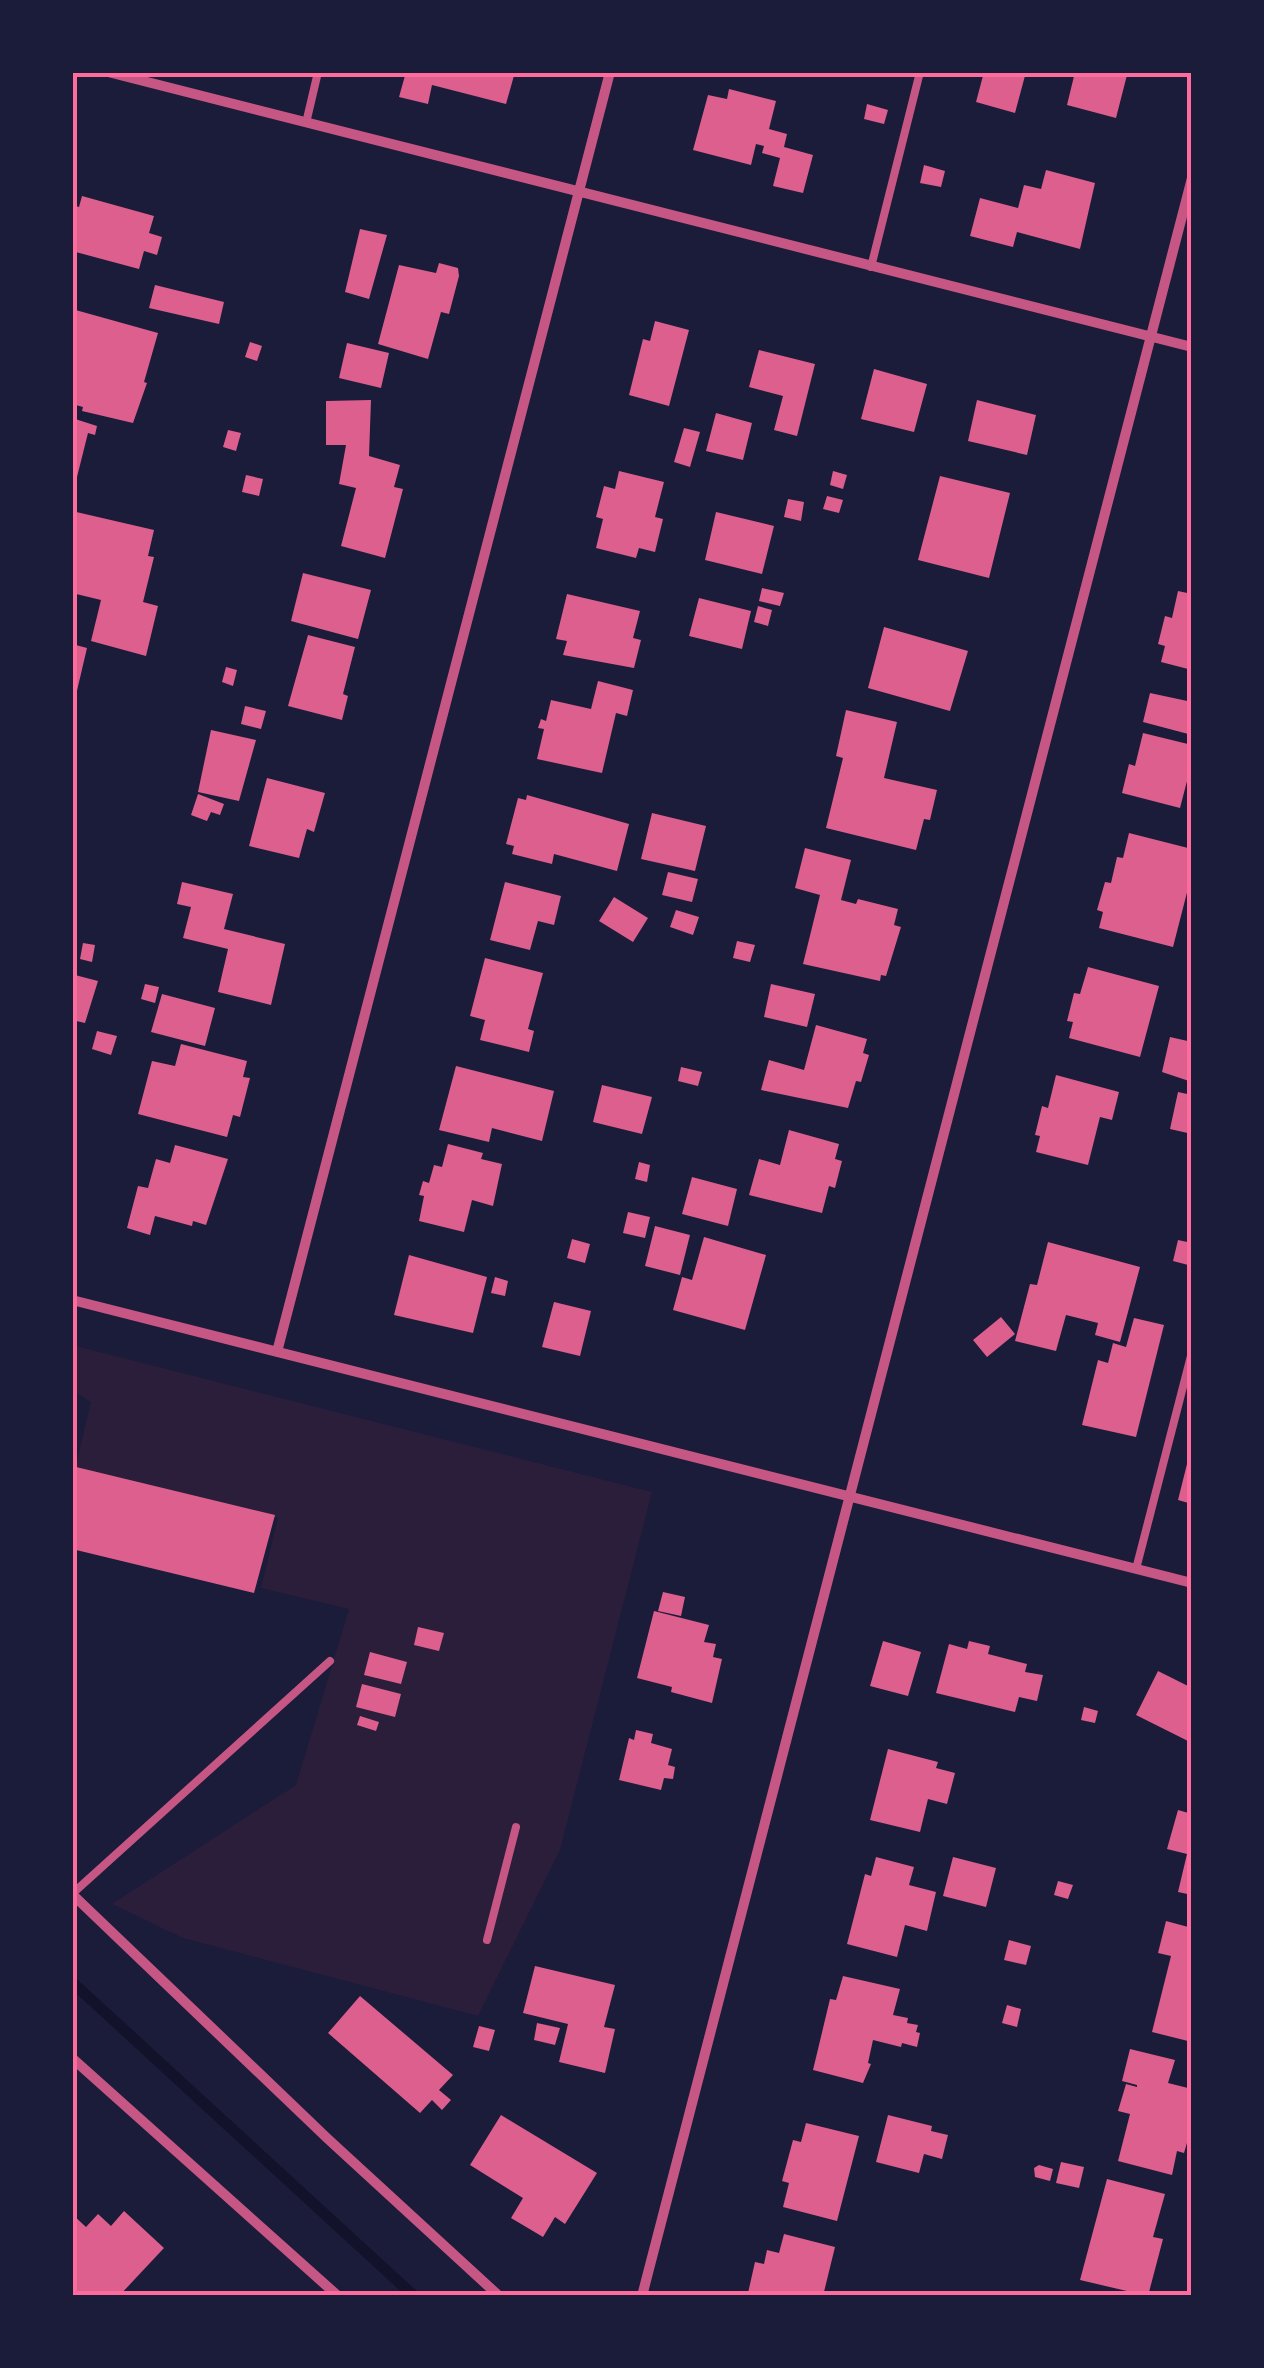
<svg xmlns="http://www.w3.org/2000/svg" width="1264" height="2368" font-family="Poppins,sans-serif">
<rect width="100%" height="100%" fill="#1b1b3a"/>
<!-- green -->
<path fill="#2a1e3b" d="M72,1345L652,1492L560,1850L478,2016L183,1938L112,1904L296,1785L349,1609L261,1588L278,1518L75,1469L91,1402L73,1391Z"/>
<g fill="none" stroke-linecap="round" stroke-linejoin="round">
<!-- stream -->
<path stroke="#12122b" stroke-width="11" d="M72,1982L414,2296"/>
</g>
<!-- building -->
<path fill="#dd5f8e" d="M406,72H515L506,104L432,85L428,104L399,97Z
M984,72H1026L1015,113L976,102Z
M1075,72L1127,75L1116,118L1067,105Z
M729,89L776,101L769,129L787,134L784,147L813,155L803,193L773,186L780,158L762,153L764,146L756,144L751,165L693,150L708,95L727,99Z
M867,104L888,110L884,124L864,119Z
M924,165L945,171L941,187L920,183Z
M1046,170L1095,183L1080,249L1017,232L1013,247L970,236L980,198L1018,208L1024,185L1041,189Z
M82,196L154,216L149,233L162,237L157,255L144,251L139,269L72,251V205L79,207Z
M360,229L387,235L369,299L345,292Z
M439,263L458,268L459,276L449,314L441,312L428,359L378,344L399,265L436,273Z
M155,285L224,302L219,324L149,308Z
M72,309L158,333L144,382L147,383L133,423L82,411L83,407L72,404Z
M655,321L689,330L669,406L629,395L643,339L650,341Z
M250,342L262,346L257,361L245,357Z
M347,343L389,353L381,388L339,378Z
M759,350L815,364L797,436L774,430L783,396L749,387Z
M874,369L927,384L914,432L861,419Z
M371,400L369,456L400,465L394,487L403,489L385,558L341,546L356,488L339,484L346,445H326V401Z
M977,400L1036,415L1027,455L968,441Z
M716,413L752,423L743,460L706,451Z
M72,418L97,426L95,435L88,433L76,481L72,480Z
M684,428L700,432L690,467L674,462Z
M228,430L241,433L236,451L223,447Z
M619,471L664,482L655,517L663,519L655,552L639,548L636,558L596,548L603,519L596,517L604,486L615,489Z
M833,471L847,475L843,489L830,485Z
M246,475L263,479L259,496L242,492Z
M940,476L1010,493L989,578L918,560Z
M827,496L843,500L839,513L823,509Z
M788,499L804,502L801,521L784,517Z
M72,511L154,530L148,556L154,557L143,602L158,606L146,656L91,641L101,600L72,593Z
M716,512L774,526L762,574L705,560Z
M303,573L371,590L358,639L291,621Z
M762,588L784,593L780,606L759,601Z
M1178,591L1192,594V670L1161,662L1165,646L1158,644L1165,616L1172,618Z
M567,594L640,611L633,638L641,640L634,668L563,655L567,641L556,639Z
M699,598L751,611L742,649L689,636Z
M758,606L772,610L768,626L754,622Z
M884,627L968,651L950,711L868,688Z
M308,635L355,647L343,694L348,696L342,720L288,706Z
M72,644L87,648L76,695L72,694Z
M226,667L237,670L233,686L222,682Z
M598,681L633,690L627,716L616,713L602,773L537,759L544,729L538,728L541,719L546,721L551,700L591,709Z
M1150,693L1192,702V735L1143,722Z
M245,706L266,711L261,729L241,724Z
M846,710L897,722L884,778L937,790L930,820L924,819L916,850L826,828L843,758L836,756Z
M211,730L256,740L239,801L198,792Z
M1143,733L1192,745V762L1180,808L1122,793L1129,764L1135,766Z
M267,778L325,793L314,832L307,829L299,858L249,846Z
M198,794L224,804L220,815L211,812L207,821L191,815Z
M527,795L629,824L617,871L554,854L552,864L512,854L514,846L506,844L518,798L526,800Z
M652,813L706,826L695,871L641,859Z
M1129,833L1192,849V873L1173,947L1099,928L1103,912L1097,910L1105,882L1111,883L1117,857L1123,858Z
M805,848L851,860L841,900L856,904L858,899L898,909L894,925L901,927L886,976L881,975L880,981L803,964L820,895L795,888Z
M668,872L698,879L692,902L662,895Z
M182,882L233,894L224,929L285,944L271,1005L218,992L228,949L183,938L191,907L177,904Z
M505,882L561,896L554,925L538,921L530,950L490,940Z
M614,897L648,918L633,942L599,921Z
M676,910L699,917L693,935L670,927Z
M737,941L755,945L750,962L733,958Z
M83,943L95,945L92,962L80,959Z
M485,958L543,973L528,1029L534,1031L529,1052L480,1040L485,1020L470,1016Z
M1088,967L1159,986L1140,1057L1069,1038L1073,1022L1067,1021L1074,993L1080,994Z
M75,975L98,981L85,1023L72,1020Z
M145,984L159,987L155,1003L141,999Z
M771,984L815,994L807,1027L764,1017Z
M162,994L215,1008L205,1046L151,1032Z
M816,1025L867,1039L863,1053L869,1055L861,1082L856,1081L848,1108L761,1090L769,1060L804,1070Z
M97,1031L117,1036L111,1055L92,1049Z
M1170,1037L1192,1042V1082L1162,1072Z
M181,1044L247,1061L243,1077L250,1078L240,1117L233,1115L227,1137L138,1114L152,1061L175,1066Z
M456,1066L554,1091L542,1141L492,1128L489,1142L439,1130Z
M681,1067L702,1072L698,1086L678,1081Z
M1056,1075L1119,1092L1112,1120L1100,1117L1088,1165L1036,1152L1040,1136L1035,1135L1042,1106L1048,1108Z
M602,1085L652,1097L642,1134L593,1122Z
M1178,1092L1192,1095V1134L1170,1129Z
M789,1130L839,1144L835,1159L842,1161L835,1188L829,1186L822,1213L749,1195L759,1159L780,1165Z
M448,1144L483,1153L481,1159L502,1164L493,1206L472,1200L464,1232L419,1221L424,1196L419,1195L423,1181L429,1183L434,1165L442,1167Z
M175,1145L228,1159L206,1225L193,1221L192,1226L155,1216L150,1235L127,1228L138,1186L148,1188L156,1159L170,1163Z
M639,1162L650,1165L647,1182L635,1179Z
M692,1177L737,1189L728,1226L682,1214Z
M628,1212L650,1217L645,1238L623,1233Z
M655,1226L690,1235L680,1275L645,1266Z
M704,1237L766,1255L745,1330L673,1310L682,1277L692,1280Z
M572,1239L590,1244L585,1263L567,1258Z
M1178,1240L1192,1243V1266L1173,1261Z
M1048,1242L1140,1267L1120,1342L1095,1335L1098,1323L1066,1315L1056,1351L1015,1341L1030,1284L1037,1285Z
M409,1255L487,1277L473,1333L394,1315Z
M495,1277L508,1281L505,1296L491,1293Z
M554,1302L591,1311L580,1356L542,1347Z
M1001,1317L1015,1334L987,1357L973,1340Z
M1134,1318L1164,1325L1136,1437L1082,1425L1098,1360L1108,1363L1113,1343L1126,1347Z
M1190,1452L1192,1453V1504L1178,1500Z
M72,1466L275,1515L254,1593L72,1549Z
M663,1592L685,1597L681,1616L658,1611Z
M654,1611L709,1625L704,1642L716,1644L713,1657L722,1659L712,1703L671,1692L672,1687L637,1678Z
M418,1627L444,1633L439,1651L414,1645Z
M883,1641L921,1652L908,1696L870,1686Z
M969,1641L990,1646L988,1654L1027,1664L1025,1672L1043,1675L1037,1701L1019,1697L1015,1712L936,1693L949,1644L967,1649Z
M370,1652L407,1662L401,1684L364,1675Z
M1158,1671L1192,1688V1743L1136,1715Z
M362,1684L401,1694L395,1717L356,1707Z
M1084,1707L1098,1711L1095,1723L1081,1720Z
M360,1716L379,1722L376,1731L357,1725Z
M636,1730L653,1734L651,1743L672,1749L668,1765L675,1767L673,1779L664,1778L661,1790L619,1780L629,1738L634,1740Z
M888,1749L938,1762L936,1768L955,1773L947,1804L928,1799L920,1832L870,1820Z
M1178,1810L1192,1814V1895L1178,1892L1187,1854L1167,1849Z
M876,1857L914,1867L909,1885L936,1892L927,1931L905,1925L897,1957L847,1944L865,1874L871,1876Z
M953,1857L996,1868L986,1907L943,1896Z
M1058,1881L1073,1885L1068,1899L1054,1895Z
M1166,1921L1192,1928V2042L1152,2032L1171,1956L1158,1953Z
M1009,1940L1031,1946L1026,1965L1004,1960Z
M535,1966L615,1985L604,2027L615,2029L605,2073L559,2062L568,2024L523,2013Z
M843,1976L900,1989L893,2015L908,2018L907,2023L918,2025L916,2032L920,2033L917,2047L902,2043L901,2047L873,2040L868,2063L871,2064L863,2083L813,2070L830,1999L836,2000Z
M360,1996L453,2075L439,2090L451,2100L442,2110L432,2100L420,2113L328,2033Z
M1007,2005L1021,2009L1017,2027L1002,2023Z
M537,2023L560,2028L555,2045L534,2040Z
M479,2026L495,2030L489,2051L473,2047Z
M1130,2049L1175,2060L1168,2083L1192,2089L1187,2111L1192,2112V2126L1184,2153L1177,2151L1172,2175L1118,2161L1130,2114L1118,2111L1126,2084L1137,2087V2085L1122,2081Z
M501,2115L597,2173L565,2224L555,2217L543,2237L511,2218L523,2198L470,2165Z
M888,2115L932,2126L931,2131L948,2135L942,2159L924,2154L919,2173L876,2162Z
M806,2123L859,2136L837,2221L783,2207L789,2183L782,2181L793,2140L801,2142Z
M1061,2162L1084,2167L1079,2188L1056,2183Z
M1039,2165L1053,2169L1050,2181L1035,2177L1034,2168Z
M1107,2179L1165,2194L1153,2237L1163,2239L1148,2296L1080,2280Z
M124,2211L164,2248L119,2296H77L72,2292V2214L86,2227L98,2214L111,2226Z
M784,2234L835,2247L823,2296L748,2293L755,2262L764,2264L767,2250L779,2253Z"/>
<g fill="none" stroke-linecap="round" stroke-linejoin="round">
<!-- service -->
<path stroke="#c65784" stroke-width="8" d="M306,123L318,72
M871,267L920,72
M1136,1569L1192,1352
M72,1894L330,1661
M487,1940L516,1827"/>
<!-- minor -->
<path stroke="#c65784" stroke-width="10" d="M108,72L1192,347
M72,1300L1192,1583
M277,1352L610,72
M72,1894L328,2139L499,2296
M72,2058L338,2296
M642,2296L1192,178"/>
</g>
<!-- border -->
<rect width="1264" height="2368" fill="none" stroke="#1b1b3a" stroke-width="150"/>
<rect x="75" y="75" width="1114" height="2218" fill="none" stroke="#ff6b9d" stroke-width="4"/>
</svg>
